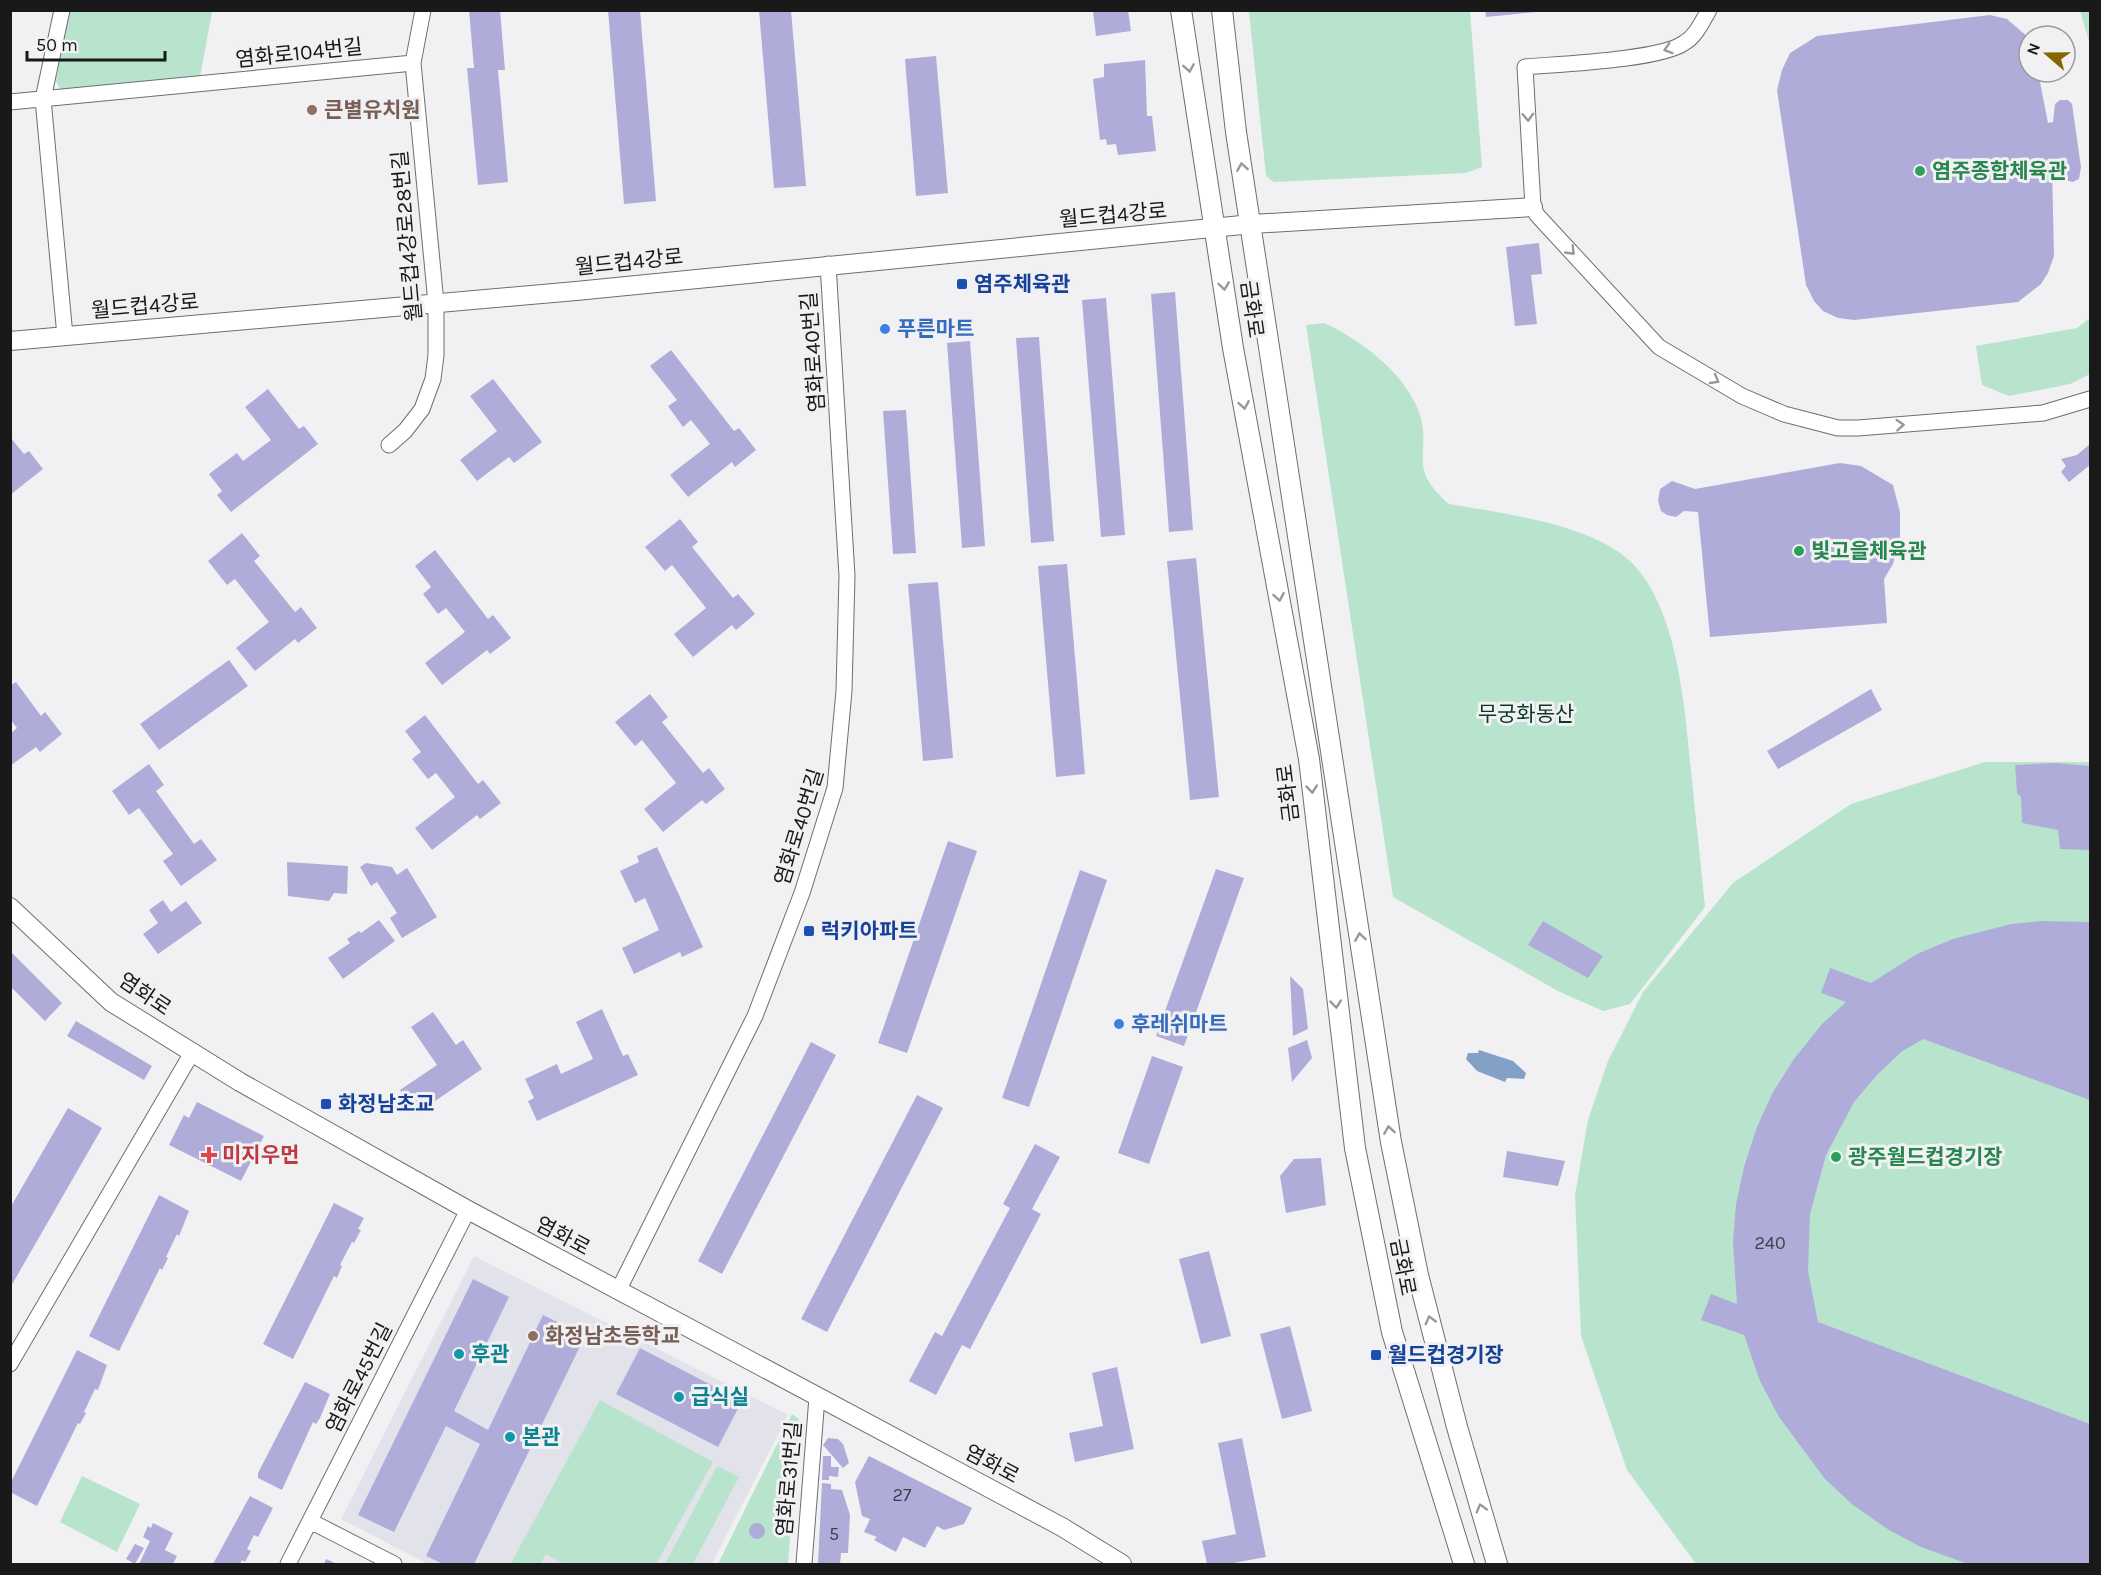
<svg xmlns="http://www.w3.org/2000/svg" width="2101" height="1575" font-family="Karla,'Noto Sans KR',sans-serif">
<rect width="100%" height="100%" fill="#f1f1f4"/>
<!-- built -->
<path fill="#e2e2eb" d="M474,1256L788,1415L712,1564H428L341,1519Z"/>
<!-- green -->
<path fill="#b8e4cd" d="M206,10L212,12L200,77L63,93L56,82L69,11Z
M1249,11H1470L1482,167L1466,173L1274,182L1266,176Z
M2080,11H2090V45Z
M2090,318V374L2070,384L2009,396L1982,385L1976,346L2077,328Z
M1324,323C1360,339 1405,373 1419,412C1433,453 1405,466 1449,504C1501,513 1591,524 1630,561C1680,609 1685,715 1692,780C1696,823 1701,865 1705,907L1630,1004L1603,1011L1558,991L1393,897L1306,325Z
M1985,762H2090V1564H1696L1627,1470L1581,1336L1575,1195L1588,1120L1608,1061L1643,992L1733,883L1851,804Z
M600,1400L713,1462L656,1564H564L546,1554L540,1564H514L511,1563Z
M792,1414L799,1419L788,1564H718Z
M717,1466L739,1477L693,1564H665Z
M82,1476L140,1504L117,1552L60,1522Z"/>
<!-- water -->
<path fill="#83a1c7" d="M1479,1050L1513,1061L1526,1073L1524,1079L1507,1078L1505,1082L1477,1071L1466,1059L1468,1053H1478Z"/>
<!-- building -->
<path fill="#b0acda" d="M469,10H500L505,70H498L508,182L478,185L467,68H474Z
M608,10H640L656,201L624,204Z
M759,10H791L806,186L774,188Z
M1093,10H1128L1131,31L1096,36Z
M1485,10H1536V12L1486,17Z
M1990,15L2007,19L2029,38V72H2038L2048,123L2053,122L2055,104L2060,100H2068L2072,104L2081,167L2079,179L2073,182L2064,180L2061,166H2052L2054,256L2048,273L2041,284L2018,302L1854,320L1838,318L1823,311L1814,301L1806,285L1777,90L1782,70L1790,53L1817,36Z
M936,56L948,193L916,196L905,59Z
M1145,60L1147,116H1152L1156,151L1118,155L1116,144L1107,145L1106,139L1100,140L1093,79L1104,77V64Z
M1539,243L1542,274L1531,275L1537,324L1515,326L1506,247Z
M1175,292L1193,530L1169,532L1151,294Z
M1106,298L1125,535L1101,537L1082,300Z
M1039,337L1054,541L1031,543L1016,338Z
M970,341L985,546L962,548L947,343Z
M671,350L734,431L739,428L756,450L735,467L732,462L688,497L670,475L710,444L691,420L683,427L668,406L677,400L650,366Z
M493,379L542,442L514,463L509,457L477,481L460,460L497,431L470,396Z
M268,389L299,429L304,426L318,444L231,512L217,495L222,491L209,474L237,453L243,461L271,440L245,407Z
M906,410L916,553L893,554L883,411Z
M10,437L24,454L29,451L43,469L10,495Z
M2090,444V465L2069,482L2061,472L2066,466L2061,459L2077,455Z
M1840,463L1861,466L1893,485L1900,512V538L1893,564L1884,579L1887,623L1710,637L1698,512L1684,511L1676,517L1667,515L1661,511L1658,501L1660,489L1672,481L1695,489Z
M680,519L698,542L692,547L733,598L738,594L755,614L736,630L732,625L693,657L674,634L706,608L672,565L665,571L645,547Z
M242,533L260,556L254,561L295,612L301,607L317,628L298,643L295,639L255,671L236,648L269,622L235,579L227,585L208,561Z
M435,550L488,619L493,615L511,638L490,654L487,650L442,685L425,663L465,632L446,608L438,614L423,594L431,587L415,566Z
M1196,558L1219,797L1190,800L1167,561Z
M1067,564L1085,774L1056,777L1038,566Z
M938,582L953,758L923,761L908,584Z
M229,660L248,686L159,750L140,724Z
M16,682L41,716L45,712L62,734L40,752L36,747L10,766V734L17,728L10,719V686Z
M1871,689L1882,710L1778,769L1767,751Z
M650,694L668,717L662,722L703,773L709,768L725,789L706,804L702,800L663,832L644,809L676,783L642,740L635,746L615,722Z
M425,715L478,784L483,780L501,803L480,819L477,815L432,850L415,828L455,797L436,773L428,779L412,759L421,752L405,731Z
M2055,763L2090,766V850L2060,849L2058,830L2022,823L2021,797L2017,793L2015,765Z
M149,764L164,785L156,791L194,844L201,839L217,860L181,886L163,861L173,854L139,808L129,815L112,791Z
M948,841L977,851L907,1053L878,1043Z
M657,847L703,947L682,957L680,952L634,974L622,948L659,930L645,898L635,903L620,871L639,862L637,856Z
M287,862L348,866L347,894L334,893L329,901L288,896Z
M366,863L392,867L397,875L407,868L437,917L402,938L390,918L397,913L377,882L371,886L360,867Z
M1216,869L1244,878L1184,1046L1156,1036Z
M1080,870L1107,880L1029,1107L1002,1098Z
M163,900L171,912L186,901L202,923L158,954L143,934L158,923L149,910Z
M379,920L395,941L343,979L328,958L350,943L347,939L359,931L361,933Z
M1543,921L1603,956L1588,978L1528,945Z
M2042,921L2090,922V1100L1923,1039L1901,1052L1877,1075L1854,1102L1826,1155L1810,1214L1808,1271L1818,1322L2090,1424V1564H1968L1921,1547L1889,1530L1853,1505L1825,1479L1779,1417L1760,1381L1744,1335L1701,1320L1711,1294L1737,1304L1733,1242L1736,1204L1744,1167L1757,1127L1773,1092L1794,1059L1822,1024L1846,1002L1821,993L1830,968L1871,983L1917,954L1953,939L2011,924Z
M10,951L62,1003L45,1021L10,986Z
M1290,976L1303,989L1308,1029L1293,1036Z
M602,1009L623,1056L628,1054L638,1075L537,1121L528,1101L534,1098L525,1079L557,1064L561,1074L593,1059L576,1022Z
M433,1012L456,1045L463,1040L482,1069L416,1114L400,1090L437,1065L411,1027Z
M76,1021L152,1066L144,1080L67,1036Z
M1307,1040L1312,1058L1292,1082L1288,1048Z
M811,1042L836,1055L722,1274L698,1261Z
M1152,1056L1183,1067L1149,1164L1118,1153Z
M917,1095L943,1108L827,1332L801,1319Z
M197,1102L264,1136L241,1181L169,1145L184,1115L189,1118Z
M68,1108L102,1128L10,1288V1208Z
M1035,1144L1060,1157L1032,1209L1041,1214L970,1349L962,1345L936,1395L909,1381L935,1332L942,1336L1010,1208L1003,1204Z
M1507,1151L1565,1161L1558,1186L1503,1177Z
M1321,1158L1326,1205L1286,1213L1280,1176L1294,1159Z
M159,1195L189,1211L179,1236L177,1234L166,1257L168,1258L162,1270L160,1268L119,1351L89,1336Z
M334,1203L364,1218L358,1229L361,1230L354,1243L352,1242L340,1265L342,1266L337,1278L334,1276L293,1359L263,1344Z
M1209,1251L1231,1336L1201,1344L1179,1259Z
M473,1279L509,1297L454,1411L488,1430L543,1315L585,1336L474,1564H443L426,1556L480,1444L446,1426L394,1532L358,1515Z
M1290,1326L1312,1411L1282,1419L1260,1334Z
M640,1348L742,1401L718,1447L616,1394Z
M77,1350L107,1365L98,1390L95,1389L84,1412L86,1413L80,1424L78,1423L37,1506L10,1492V1484Z
M1117,1367L1134,1449L1075,1462L1069,1433L1103,1426L1092,1373Z
M305,1382L330,1394L320,1418L316,1424L313,1422L282,1490L258,1478V1473Z
M828,1438L838,1439L843,1444L849,1463L843,1468L823,1445Z
M1242,1438L1266,1557L1228,1564H1207L1202,1541L1236,1534L1218,1443Z
M823,1456H831V1467H839L838,1477L829,1476V1480H822Z
M869,1456L972,1508L964,1524L944,1530L937,1526L925,1548L903,1537L896,1552L874,1540L877,1537L864,1532L870,1519L862,1516L855,1482Z
M822,1483L831,1484V1489L842,1490L850,1515L848,1553H841L840,1564L818,1563Z
M250,1496L273,1508L258,1537L254,1535L247,1549L251,1551L245,1562L242,1560L240,1564H213Z
M749 1531a8 8 0 1 1 16 0a8 8 0 1 1-16 0Z
M153,1523L173,1533L165,1550L177,1556L173,1564H139L150,1541L143,1537L148,1526L151,1528Z
M135,1544L144,1548L135,1564L126,1559Z
M326,1559L337,1564H324Z"/>
<g fill="none" stroke-linecap="round" stroke-linejoin="round">
<defs>
<path id="minor" d="M62,10L43,99L65,336
M1709,10C1702,22 1696,36 1684,43C1660,60 1559,64 1525,67L1533,207L1537,215L1659,347L1742,396L1784,414L1838,428H1858L2043,413L2090,399
M10,102L413,63
M389,445L405,431L422,409L433,379L436,355V303L413,63L423,10
M618,1291L755,1016L802,893L835,788L844,691L847,576L828,264
M10,1364L193,1051
M310,1521L394,1564
M288,1564L468,1210
M804,1564L817,1397"/>
<path id="tertiary" d="M10,341L576,291L1252,224L1533,207
M10,907L111,1002L240,1082L468,1210L1062,1527L1122,1564"/>
<path id="secondary" d="M1181,10L1233,348L1309,759L1355,1148L1392,1332L1464,1564
M1222,10L1236,132L1391,1142L1418,1275L1457,1427L1497,1564"/>
</defs>
<!-- minor casing -->
<use href="#minor" stroke="#6e6e70" stroke-width="17"/>
<!-- tertiary casing -->
<use href="#tertiary" stroke="#6e6e70" stroke-width="20"/>
<!-- secondary casing -->
<use href="#secondary" stroke="#6e6e70" stroke-width="22"/>
<!-- minor -->
<use href="#minor" stroke="#fff" stroke-width="15"/>
<!-- tertiary -->
<use href="#tertiary" stroke="#fff" stroke-width="18"/>
<!-- secondary -->
<use href="#secondary" stroke="#fff" stroke-width="20"/>
</g>
<!-- one-way arrows -->
<defs><path id="oneway-chevron" d="M-2-3.5L2.5 0L-2 3.5" fill="none" stroke-width="1.6" stroke-linecap="round" stroke-linejoin="round" transform="scale(1.5)"/></defs>
<g stroke="#989898">
<use href="#oneway-chevron" transform="translate(1668 49) rotate(163)"/>
<use href="#oneway-chevron" transform="translate(1189 68) rotate(81)"/>
<use href="#oneway-chevron" transform="translate(1528 117) rotate(87)"/>
<use href="#oneway-chevron" transform="translate(1242 167) rotate(-99)"/>
<use href="#oneway-chevron" transform="translate(1571 251) rotate(46)"/>
<use href="#oneway-chevron" transform="translate(1224 286) rotate(82)"/>
<use href="#oneway-chevron" transform="translate(1715 380) rotate(30)"/>
<use href="#oneway-chevron" transform="translate(1244 405) rotate(80)"/>
<use href="#oneway-chevron" transform="translate(1900 425) rotate(-4)"/>
<use href="#oneway-chevron" transform="translate(1279 597) rotate(80)"/>
<use href="#oneway-chevron" transform="translate(1312 789) rotate(84)"/>
<use href="#oneway-chevron" transform="translate(1360 937) rotate(-99)"/>
<use href="#oneway-chevron" transform="translate(1336 1004) rotate(84)"/>
<use href="#oneway-chevron" transform="translate(1389 1130) rotate(-99)"/>
<use href="#oneway-chevron" transform="translate(1430 1320) rotate(-105)"/>
<use href="#oneway-chevron" transform="translate(1481 1508) rotate(-106)"/>
</g>
<!-- markers -->
<g fill="#8d6e63" stroke="#f1f1f4" stroke-width="2">
<circle cx="312" cy="110" r="6"/>
<circle cx="533" cy="1336" r="6"/>
</g>
<g fill="#2e9e5b" stroke="#f1f1f4" stroke-width="2">
<circle cx="1920" cy="171" r="6"/>
<circle cx="1799" cy="551" r="6"/>
<circle cx="1836" cy="1157" r="6"/>
</g>
<g fill="#1a4fb4" stroke="#f1f1f4" stroke-width="2">
<rect x="956" y="278" width="12" height="12" rx="3"/>
<rect x="803" y="925" width="12" height="12" rx="3"/>
<rect x="320" y="1098" width="12" height="12" rx="3"/>
<rect x="1370" y="1349" width="12" height="12" rx="3"/>
</g>
<g fill="#3f7fe0" stroke="#f1f1f4" stroke-width="2">
<circle cx="885" cy="329" r="6"/>
<circle cx="1119" cy="1024" r="6"/>
</g>
<path fill="#e0444e" stroke="#f1f1f4" stroke-width="2" d="M206 1146h6v6h6v6h-6v6h-6v-6h-6v-6h6z"/>
<g fill="#0f9aa8" stroke="#f1f1f4" stroke-width="2">
<circle cx="459" cy="1354" r="6"/>
<circle cx="679" cy="1397" r="6"/>
<circle cx="510" cy="1437" r="6"/>
</g>
<g text-anchor="middle" dominant-baseline="central" stroke-width="6" stroke-linejoin="round" paint-order="stroke">
<!-- number labels -->
<g font-size="18" fill="#3f3e4a">
<text x="1770" y="1243">240</text>
<text x="902" y="1495">27</text>
<text x="834" y="1534">5</text>
</g>
<!-- street labels -->
<g font-size="21" fill="#19191a" stroke="#f1f1f4">
<text transform="translate(299 53) rotate(-6)">염화로104번길</text>
<text transform="translate(1113 215) rotate(-5)">월드컵4강로</text>
<text transform="translate(407 236) rotate(-95)">월드컵4강로28번길</text>
<text transform="translate(629 262) rotate(-6)">월드컵4강로</text>
<text transform="translate(145 306) rotate(-5)">월드컵4강로</text>
<text transform="translate(1252 309) rotate(82)">금화로</text>
<text transform="translate(813 352) rotate(-94)">염화로40번길</text>
<text transform="translate(1288 793) rotate(-97)">금화로</text>
<text transform="translate(799 827) rotate(-73)">염화로40번길</text>
<text transform="translate(145 994) rotate(34)">염화로</text>
<text transform="translate(563 1236) rotate(28)">염화로</text>
<text transform="translate(1403 1267) rotate(79)">금화로</text>
<text transform="translate(359 1378) rotate(-63)">염화로45번길</text>
<text transform="translate(992 1464) rotate(28)">염화로</text>
<text transform="translate(789 1479) rotate(-85)">염화로31번길</text>
</g>
<!-- education labels -->
<g font-size="21" font-weight="bold" fill="#785e54" stroke="#f1f1f4" text-anchor="start">
<text x="324" y="110">큰별유치원</text>
<text x="545" y="1336">화정남초등학교</text>
</g>
<!-- leisure labels -->
<g font-size="21" font-weight="bold" fill="#27864d" stroke="#f1f1f4" text-anchor="start">
<text x="1932" y="171">염주종합체육관</text>
<text x="1811" y="551">빛고을체육관</text>
<text x="1848" y="1157">광주월드컵경기장</text>
</g>
<!-- transit labels -->
<g font-size="21" font-weight="bold" fill="#164399" stroke="#f1f1f4" text-anchor="start">
<text x="974" y="284">염주체육관</text>
<text x="821" y="931">럭키아파트</text>
<text x="338" y="1104">화정남초교</text>
<text x="1388" y="1355">월드컵경기장</text>
</g>
<!-- shop labels -->
<g font-size="21" font-weight="bold" fill="#366cbe" stroke="#f1f1f4" text-anchor="start">
<text x="897" y="329">푸른마트</text>
<text x="1131" y="1024">후레쉬마트</text>
</g>
<!-- park labels -->
<g font-size="21" fill="#0b3725" stroke="#f1f1f4">
<text x="1526" y="714">무궁화동산</text>
</g>
<!-- health labels -->
<g font-size="21" font-weight="bold" fill="#be3a42" stroke="#f1f1f4" text-anchor="start">
<text x="222" y="1155">미지우먼</text>
</g>
<!-- culture labels -->
<g font-size="21" font-weight="bold" fill="#0d838f" stroke="#f1f1f4" text-anchor="start">
<text x="471" y="1354">후관</text>
<text x="691" y="1397">급식실</text>
<text x="522" y="1437">본관</text>
</g>
</g>
<!-- border -->
<rect width="2101" height="1575" fill="none" stroke="#19191a" stroke-width="24"/>
<!-- north arrow -->
<g transform="translate(2047 54) rotate(290)"><circle r="28" fill="#f1f1f4" stroke="#9b9b9d" stroke-width="1.5"/>
<path d="M0-4.5L10 22L0 15L-10 22Z" fill="#856600"/>
<text y="-9" font-size="16" font-weight="bold" text-anchor="middle" fill="#19191a">N</text>
</g>
<!-- scale -->
<path d="M27 51v9h138v-9" fill="none" stroke="#19191a" stroke-width="3"/>
<text x="36" y="51" font-size="18" fill="#19191a" stroke="#f1f1f4" stroke-width="4.5" paint-order="stroke">50 m</text>
</svg>
